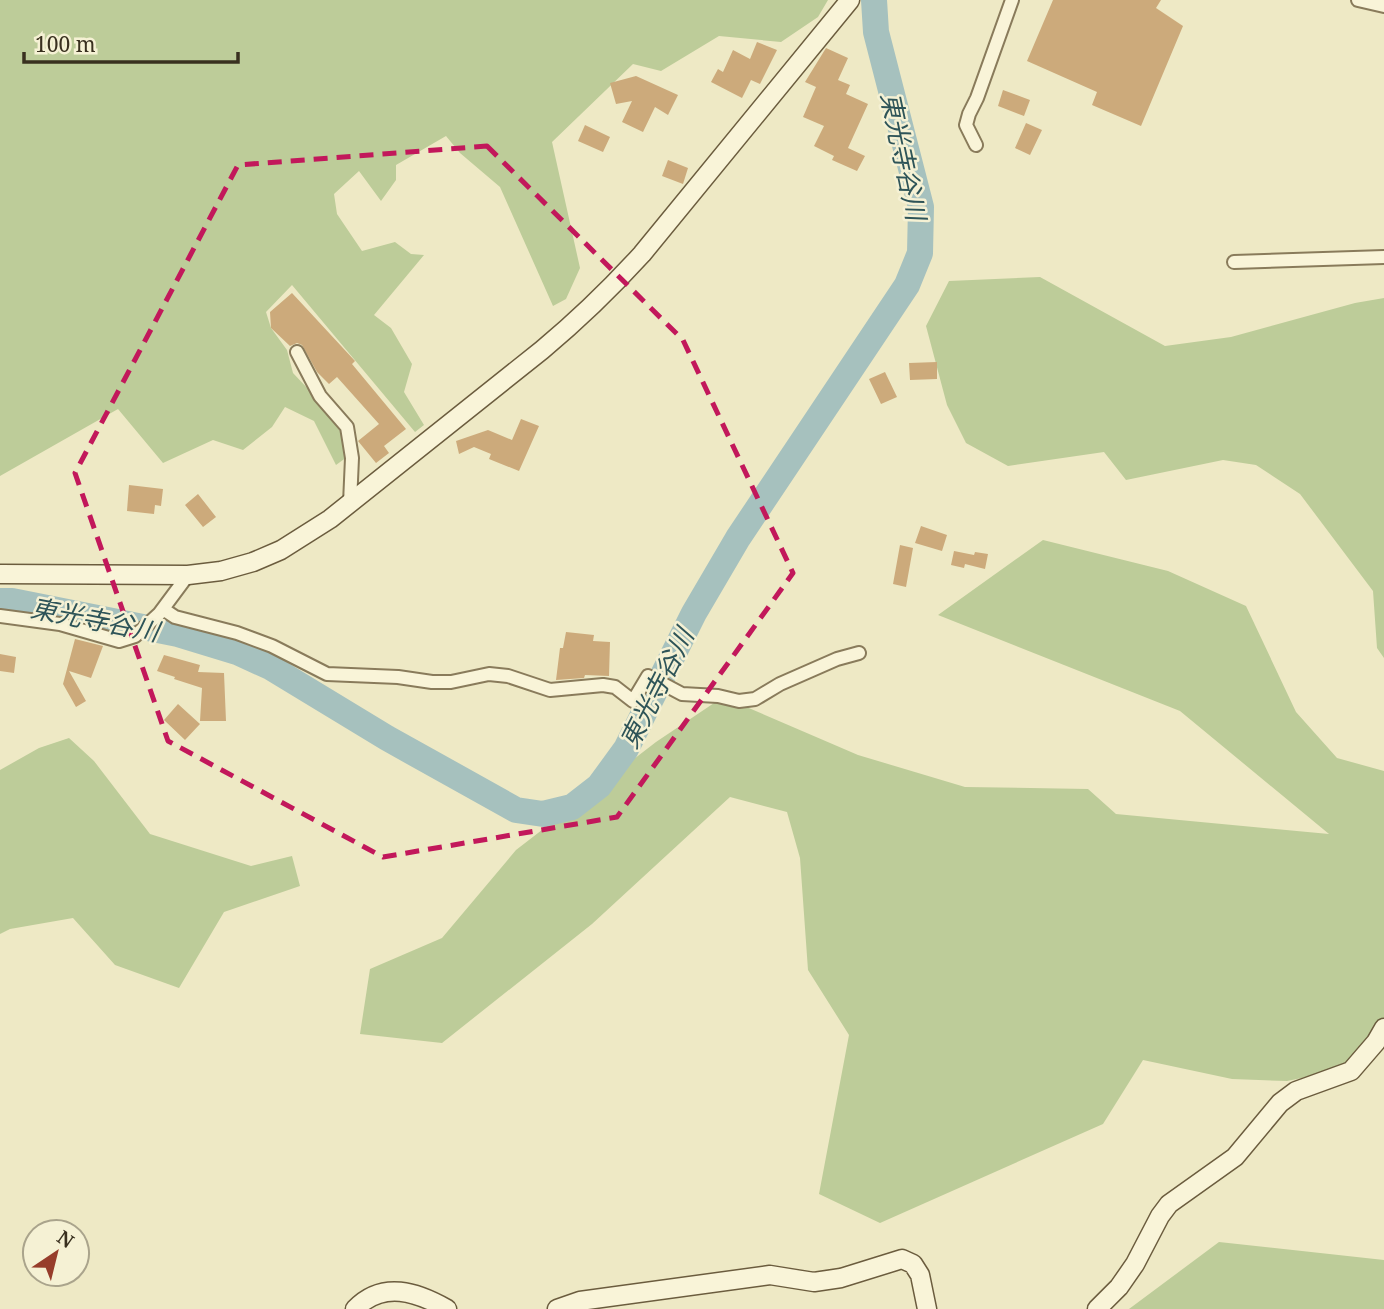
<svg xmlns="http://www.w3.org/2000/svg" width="1384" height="1309" font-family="'Noto Serif','Noto Sans JP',serif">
<rect width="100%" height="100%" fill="#eee9c5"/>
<!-- green -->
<path fill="#bdcc99" d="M0,0H828L818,17L781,42L719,36L661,71L633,64L552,142L580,268L566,299L553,306L500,187L460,153L446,136L396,165V180L381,201L359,171L334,194L337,214L362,251L395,242L411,254L424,255L374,315L391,328L412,364L404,392L424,425L415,432L292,285L266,312L271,328L287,350L293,373L344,427L347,457L336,465L314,421L285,407L272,427L243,450L213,440L163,463L118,409L0,476Z
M1040,277L1165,346L1231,337L1355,303L1384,298V658L1377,648L1373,591L1300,494L1256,465L1223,460L1126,480L1104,452L1008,466L966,443L947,405L926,326L949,281Z
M1043,540L1168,571L1246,606L1296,712L1337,758L1384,771V1027L1341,1070L1287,1081L1232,1079L1143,1060L1103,1124L880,1223L819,1194L849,1035L808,970L800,858L787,812L730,797L592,924L442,1043L360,1034L370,969L442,938L516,850L656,742L723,697L858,755L965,787L1088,789L1116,814L1329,834L1180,711L938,615Z
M69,738L94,761L150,834L251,866L292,856L300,886L224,912L179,988L115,965L73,918L10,929L0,934V770L39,748Z
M1219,1242L1384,1260V1309H1129Z"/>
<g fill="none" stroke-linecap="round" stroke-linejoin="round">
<!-- river -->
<path stroke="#a6c1be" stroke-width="26" d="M0,601H12L178,634L237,652L270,667L387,738L516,810L543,814L572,807L599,786L626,749L694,613L738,538L907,285L920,253L921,207L876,32L874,0"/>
</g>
<!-- building -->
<path fill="#ccaa7b" d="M1053,0H1161L1156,8L1183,26L1141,126L1092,105L1097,92L1027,61Z
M757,42L777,50L760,84L751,80L742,98L711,82L718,69L723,72L733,50L750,59Z
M826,48L848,58L838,80L850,85L846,94L868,104L848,148L865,156L857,171L832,160L834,156L814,146L824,126L803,117L816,87L805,82Z
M636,76L678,95L668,115L655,107L643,132L622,122L632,101L616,104L610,83Z
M1003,90L1030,100L1024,116L998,106Z
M1026,123L1042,130L1030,155L1015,148Z
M585,125L610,137L603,152L578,141Z
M668,160L688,168L683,184L662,176Z
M292,293L355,361L352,364L406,429L384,446L389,453L376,463L358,441L379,424L337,377L329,384L317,372L302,345L297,343L290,346L271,328L270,312Z
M937,362V379L910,380L909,363Z
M885,372L897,397L881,404L869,379Z
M521,419L539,426L519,471L489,459L491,454L474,447L459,454L456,441L488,430L512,440Z
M129,485L163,489L161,506L155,505L154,514L127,511Z
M198,494L216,517L203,527L185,505Z
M921,526L947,535L942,551L915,543Z
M900,545L913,548L906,587L893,584Z
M954,551L974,555L975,552L988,554L985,569L965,564L964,568L951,565Z
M566,632L594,635L593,641L610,642L609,676L585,675L584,678L556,680L560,648H563Z
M75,639L103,646L91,678L69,671L86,701L76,707L63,684Z
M0,654L16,657L14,673L0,671Z
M164,655L200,665L198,672L224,673L226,721H200L202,688L174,679L175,677L157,671Z
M178,704L200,724L185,740L164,720Z"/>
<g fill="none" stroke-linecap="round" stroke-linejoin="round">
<defs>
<path id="street" d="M1358,0L1384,6
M976,145L966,125L969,114L977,98L1012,0
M1234,262L1384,257
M297,352L320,396L347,427L352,458L350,503
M163,609L175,617L237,633L272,646L327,674L398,677L432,682H451L489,674L508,676L550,690L603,685L615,687L633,701L648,676L682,694L718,696L739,701L755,699L780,684L837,659L859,653
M0,616L60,624L119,641L135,636L159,614L188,575"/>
<path id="secondary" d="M0,574L188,575L221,571L253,562L281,550L330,519L542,350C578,320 611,288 642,254L850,0
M355,1309C383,1280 417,1292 447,1309
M557,1309L580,1301L770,1275L814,1282L841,1278L902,1259L913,1264L920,1275L927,1309
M1097,1309L1119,1287L1135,1264L1160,1216L1169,1204L1235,1157L1280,1103L1296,1091L1351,1071L1376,1042L1384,1028"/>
</defs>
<!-- street casing -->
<use href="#street" stroke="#897b5b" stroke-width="16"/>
<!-- secondary casing -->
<use href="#secondary" stroke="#6b5c3e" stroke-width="21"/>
<!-- street -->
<use href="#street" stroke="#f9f4d8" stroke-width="12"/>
<!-- secondary -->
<use href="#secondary" stroke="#f9f4d8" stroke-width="18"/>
</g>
<!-- marked area -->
<path fill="none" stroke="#c2185b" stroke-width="5" stroke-dasharray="14 9" stroke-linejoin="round" d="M487,146L683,340L793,573L617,817L383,857L168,741L75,473L238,165Z"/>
<g text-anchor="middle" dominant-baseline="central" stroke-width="5" stroke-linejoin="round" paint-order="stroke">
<!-- water labels -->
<g font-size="26" font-style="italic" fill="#2e5458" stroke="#f5f1d4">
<text transform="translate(904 156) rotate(78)">東光寺谷川</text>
<text transform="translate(95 619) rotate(11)">東光寺谷川</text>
<text transform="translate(656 688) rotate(-63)">東光寺谷川</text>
</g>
</g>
<!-- north arrow -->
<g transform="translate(56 1253) rotate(35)"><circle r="33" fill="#f5f1d4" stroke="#aaa48c" stroke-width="2"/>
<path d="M0-5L12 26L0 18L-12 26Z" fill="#973d2b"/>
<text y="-10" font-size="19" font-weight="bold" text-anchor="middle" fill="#39301f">N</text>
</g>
<!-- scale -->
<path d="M24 52v10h214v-10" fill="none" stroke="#39301f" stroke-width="3.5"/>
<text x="35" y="52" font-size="21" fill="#39301f" stroke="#f5f1d4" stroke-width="5" paint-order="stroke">100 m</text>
</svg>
